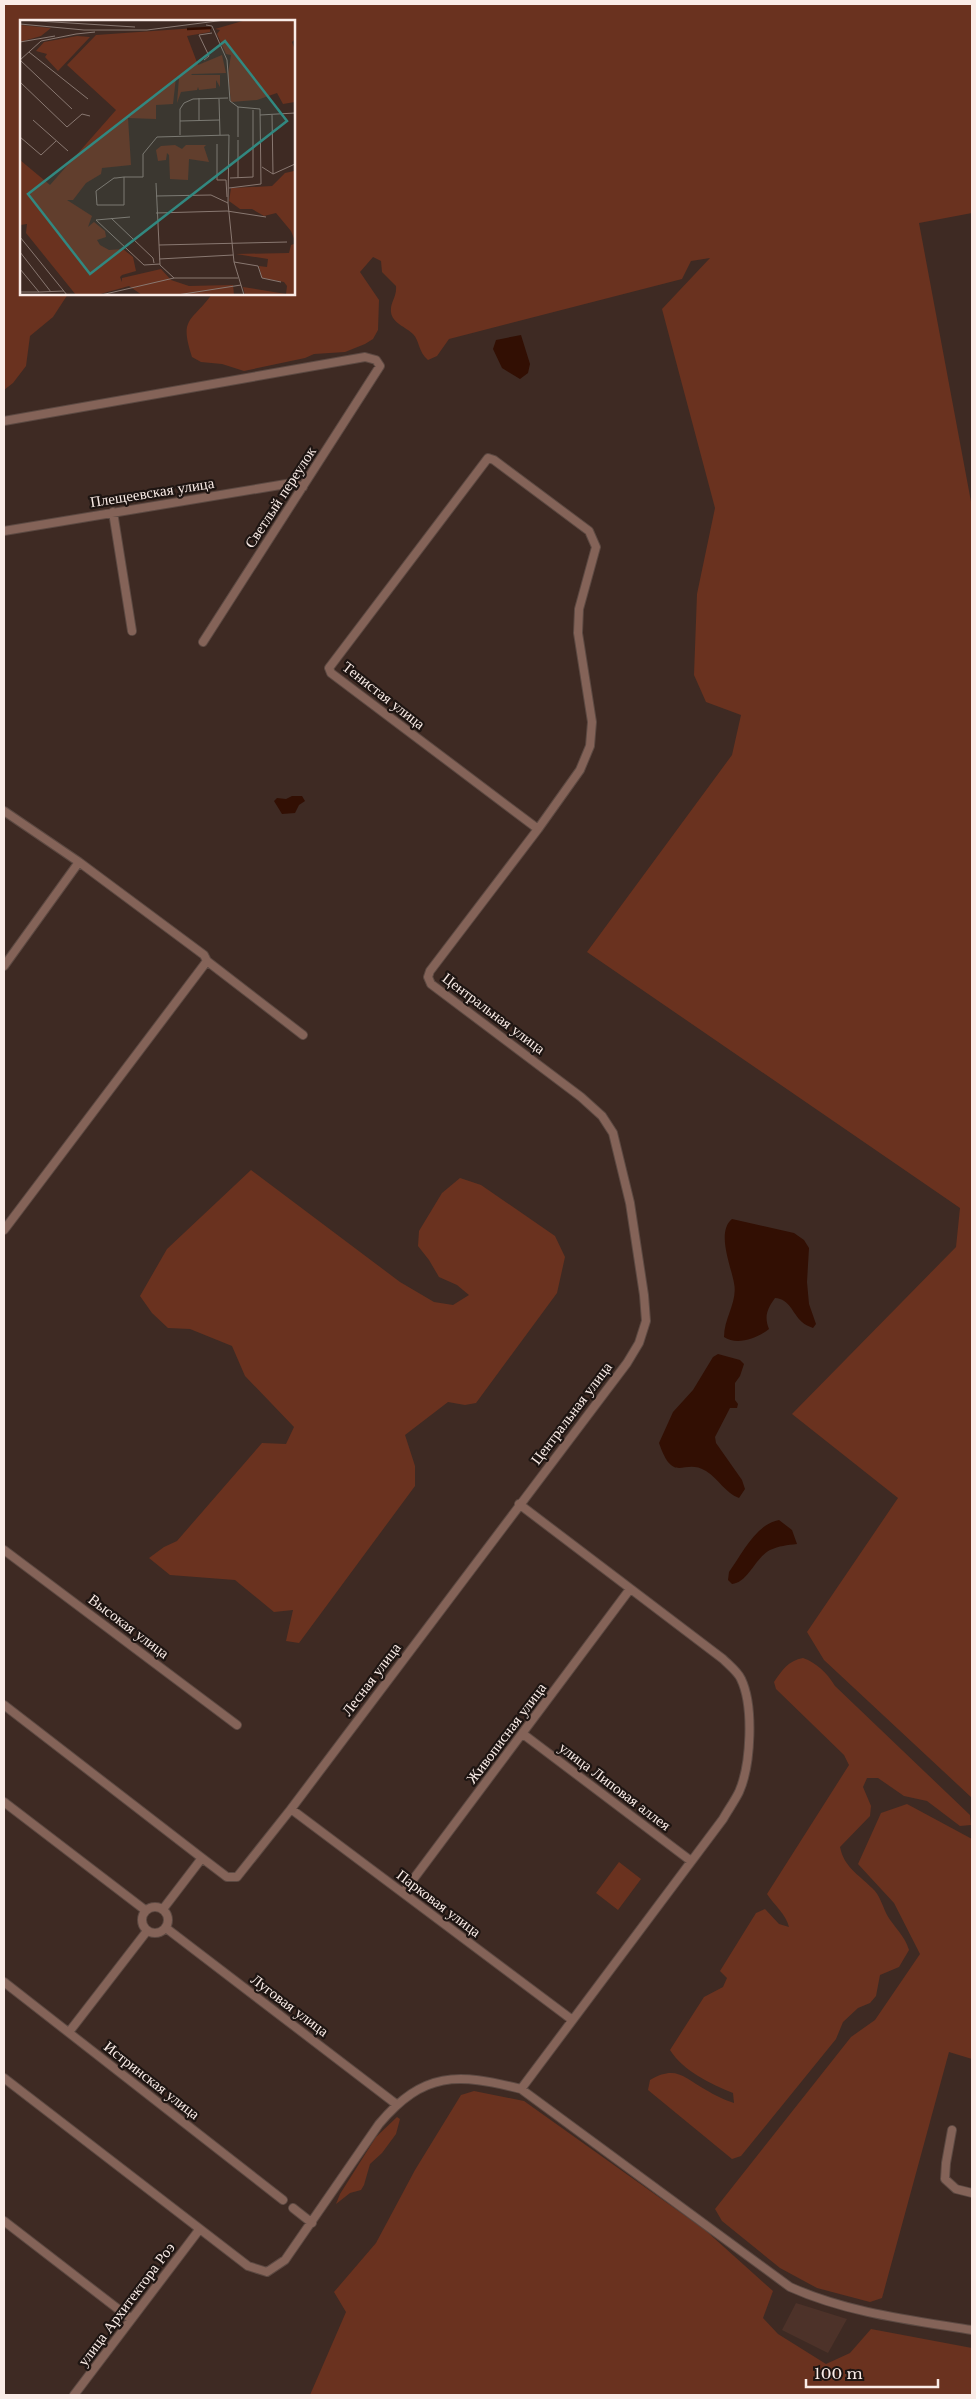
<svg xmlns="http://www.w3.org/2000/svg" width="976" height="2399" font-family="'Libre Baskerville',serif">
<rect width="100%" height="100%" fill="#3e2a23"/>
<!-- built -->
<path fill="#4d3229" d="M796,2303L847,2319L828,2353L782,2330Z"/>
<!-- green -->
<path fill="#6a321f" d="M4,4H972V213L919,223L972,507V1798L824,1660L807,1632L898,1498L792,1414L956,1247L960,1208L587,952L732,755L741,715L706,702L694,675L697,594L715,508L662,309L710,258L691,261L682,279L449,339L437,356L428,360C418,352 420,341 413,334C406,327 392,323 391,312C390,302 397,297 396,286L382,272L381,261L373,257L360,272L379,300L378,330L373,339L365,344L345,352L314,354L305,358L244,371L222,364L201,362L192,357C179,317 191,323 212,294H294V21H21V294H68L53,317L30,336L26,366L13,383L4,390Z
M251,1170L400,1282L434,1302L453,1305L469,1295L457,1285L439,1277L429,1260L418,1246L419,1231L442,1193L460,1178L481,1185L555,1236L565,1257L557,1293L476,1403L465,1405L448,1402L405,1435L415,1466V1486L299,1643L286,1641L293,1610L274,1612L235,1580L170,1575L149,1558L164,1547L177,1541L262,1443L286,1444L294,1427L245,1376L232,1346L190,1329L168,1328L152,1313L140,1296L167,1249Z
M803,1658C817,1663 827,1673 835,1686L970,1815L971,1825L960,1826L927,1801L904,1796L878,1778H867L863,1787L871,1806L870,1816L840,1847C844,1867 858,1874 872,1888C880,1895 882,1905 887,1915C894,1927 905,1936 909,1950L899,1967L880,1975L876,1996L870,2003L858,2008L843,2022L836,2039L741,2156L732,2159L648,2090L650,2080C676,2065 683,2077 706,2090C714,2095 725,2100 734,2103L733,2093C711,2084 683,2071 670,2050L704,1997L723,1987L727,1978L720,1971L756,1913L765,1909L779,1924L789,1927C786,1914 774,1905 767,1894L849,1765L844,1755L776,1689L774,1682C783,1669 788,1661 803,1658Z
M907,1804L972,1839V2059L949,2052L882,2298L870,2302L817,2288L780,2268L722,2221L715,2209L851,2037L875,2020L920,1954L894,1903L858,1864L881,1813Z
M619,1862L641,1879L618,1910L596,1893Z
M474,2091L524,2101L705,2230L773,2291L763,2318L778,2334L826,2364L850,2353L871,2329L972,2348V2395H310L346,2312L334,2292L376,2243L415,2170L461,2095Z
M397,2117L400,2119L396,2134L382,2153L370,2164L364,2185L361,2190L350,2193L336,2204L340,2194L376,2137Z"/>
<!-- water -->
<path fill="#320f03" d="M521,335L530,364L528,373L520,379L502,368L493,349L496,340Z
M292,796H302L305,801L299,805L295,813L282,814L274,801L277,798L286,799Z
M732,1219L794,1233L804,1240L809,1248L807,1282L809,1304L816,1324L813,1328C809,1326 805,1325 802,1322C792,1313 790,1299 775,1298C767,1309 764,1317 769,1329C758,1338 737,1346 724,1337C724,1317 738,1302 734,1283C731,1266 716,1232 732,1219Z
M718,1354L740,1360L744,1364L740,1376L735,1383V1400L738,1404L737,1408H730L715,1437L716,1443L742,1480L745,1489L739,1498C725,1493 719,1479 706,1471C683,1457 674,1486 659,1443L673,1412L693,1390L713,1357Z
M779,1520L792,1530L797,1544C787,1545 779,1546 770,1550C755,1558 748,1583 732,1584L728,1580L729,1572C742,1554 756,1524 779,1520Z"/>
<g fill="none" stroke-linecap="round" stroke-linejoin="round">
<defs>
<path id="street" d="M4,421L365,357L376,360L380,366L203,642
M113,512L132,631
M4,531L292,483L303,487
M4,811L79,862L204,955L207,961L303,1035
M4,966L79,862
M4,1230L207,961
M519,1504L723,1659C729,1665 738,1672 741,1679C754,1706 751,1765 739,1792C734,1802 728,1810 723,1819L521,2089
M4,1550L237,1725
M4,1705L202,1858L227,1877H237L291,1809L627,1363L639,1343L646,1321L644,1295L630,1203L613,1133L602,1116L581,1097L431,984L428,977L430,971L538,829L580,770L590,746L592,722L578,633L579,609L596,547L589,531L494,460L488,458L329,668L331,673L538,829
M523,1734L691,1861
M4,1802L145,1910
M291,1809L571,2019
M403,1893L630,1589
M142 1920a13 13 0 1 1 26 0a13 13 0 1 1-26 0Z
M163,1909L202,1858
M166,1928L396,2104
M4,1982L283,2200
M69,2032L147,1931
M4,2078L248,2266L267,2272L285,2260L379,2124C424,2071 457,2073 521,2089L790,2287C848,2313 910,2320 972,2330
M952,2130L946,2163L945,2179L956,2189L972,2193
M293,2208L312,2223
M4,2221L131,2319
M74,2395L199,2230"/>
</defs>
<!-- street casing -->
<use href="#street" stroke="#5c4942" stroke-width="10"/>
<!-- street -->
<use href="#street" stroke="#846358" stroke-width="8"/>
</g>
<g text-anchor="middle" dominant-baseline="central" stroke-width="4.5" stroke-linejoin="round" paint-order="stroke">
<!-- street labels -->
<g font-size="15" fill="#faece7" stroke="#1e1512">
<text transform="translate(152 492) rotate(-9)">Плещеевская улица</text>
<text transform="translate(280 497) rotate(-57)">Светлый переулок</text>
<text transform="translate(384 695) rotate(38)">Тенистая улица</text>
<text transform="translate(494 1013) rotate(37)">Центральная улица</text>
<text transform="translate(571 1413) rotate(-53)">Центральная улица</text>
<text transform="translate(129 1626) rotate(37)">Высокая улица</text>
<text transform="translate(371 1679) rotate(-53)">Лесная улица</text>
<text transform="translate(506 1733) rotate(-53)">Живописная улица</text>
<text transform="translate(615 1786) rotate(37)">улица Липовая аллея</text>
<text transform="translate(439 1903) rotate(37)">Парковая улица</text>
<text transform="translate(290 2005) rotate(37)">Луговая улица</text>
<text transform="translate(152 2080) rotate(38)">Истринская улица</text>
<text transform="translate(126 2304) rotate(-53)">улица Архитектора Роэ</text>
</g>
</g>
<!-- overview -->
<g transform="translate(20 20)">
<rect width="275" height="275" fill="#3e2a23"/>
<path d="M226,0H275V19L272,22L275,30V82L263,84L257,73L237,80L211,82L208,54L211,35L206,34L197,14L200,10L195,9ZM0,5L31,8L21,16L0,22ZM190,7V12L167,16L178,45L202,35L206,53L172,54L171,55H200V67L196,60V68L179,70L178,67L177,70L161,72L157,83L159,58L156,57L153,84L136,85V99L108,98L111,145L82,148L81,154L66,163L53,180H47L72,196L68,207L74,202L85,211L86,217L77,220L80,225L89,230L103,229L113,237L116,251L102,255L100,257L102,262V258L141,249L151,260L169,266L213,265L214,275H122L109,266L77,275H56L6,213L7,204L0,205V140L30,165L96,90L47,45L76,15ZM57,16L70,17L38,51L25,37L27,34L16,31L24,22ZM155,125L162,129L166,125H186L184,127L189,142L169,139L168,160L150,159L149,135L147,133L146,140L138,141L136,130L141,126ZM274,151L275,221L271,211L256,193L244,196L232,189H220L209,181L211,168L252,166L265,153ZM274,224L275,275H225L223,267L266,274L267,266L264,262L242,258L239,246L247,247L248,239L216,234L269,233L271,225Z" fill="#6a321f"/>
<path fill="none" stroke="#320f03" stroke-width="2.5" d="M167,9L191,8"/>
<path fill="none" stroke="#897871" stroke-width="1" d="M1,0L115,7M0,4L64,10H127L205,0M186,5L192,6L207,40L210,81L218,87L240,89L241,164L209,168M56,14L75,12M0,22L35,16M9,32L68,79M184,40L189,36L179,15L192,13M0,62L47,107L62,94L70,96M179,78V100M199,79L200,115M218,87V117M52,89L0,40L21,21L56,14M240,95L275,93M252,95L253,154M13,100L48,131M160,101L200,100M160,115V89L164,83L173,79L208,78M0,117L21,135L36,121M218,120V158M197,124V160H206L207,177M242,147L253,154L275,144M104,157V185H77L76,171L94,158H96L104,157H123V134L137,117L209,115L208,183L214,242L224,275M210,158L233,157V90M136,163L140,245L154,258M136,176L191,175L208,183M136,193L207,191L246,197M91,198L133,238L134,243M76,200L124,245L140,244M76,200L110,197M0,217L47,275M139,225L267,222M0,232L31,272M139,239L213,235M214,242L238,246L242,258L261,262M0,249L19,272L44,271M0,272H19M81,275L154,258H218M157,275L221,265"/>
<path fill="#328880" fill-opacity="0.15" stroke="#328880" stroke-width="2.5" d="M205,21L267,101L70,254L8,174Z"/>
<rect width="275" height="275" fill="none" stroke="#faece7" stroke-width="2.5"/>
</g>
<!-- border -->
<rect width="976" height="2399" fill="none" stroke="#faece7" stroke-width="10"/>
<!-- scale -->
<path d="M806 2379v8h132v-8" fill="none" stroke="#faece7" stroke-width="2.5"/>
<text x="814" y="2379" font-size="15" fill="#faece7" stroke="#1e1512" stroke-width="4" paint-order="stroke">100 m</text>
</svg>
